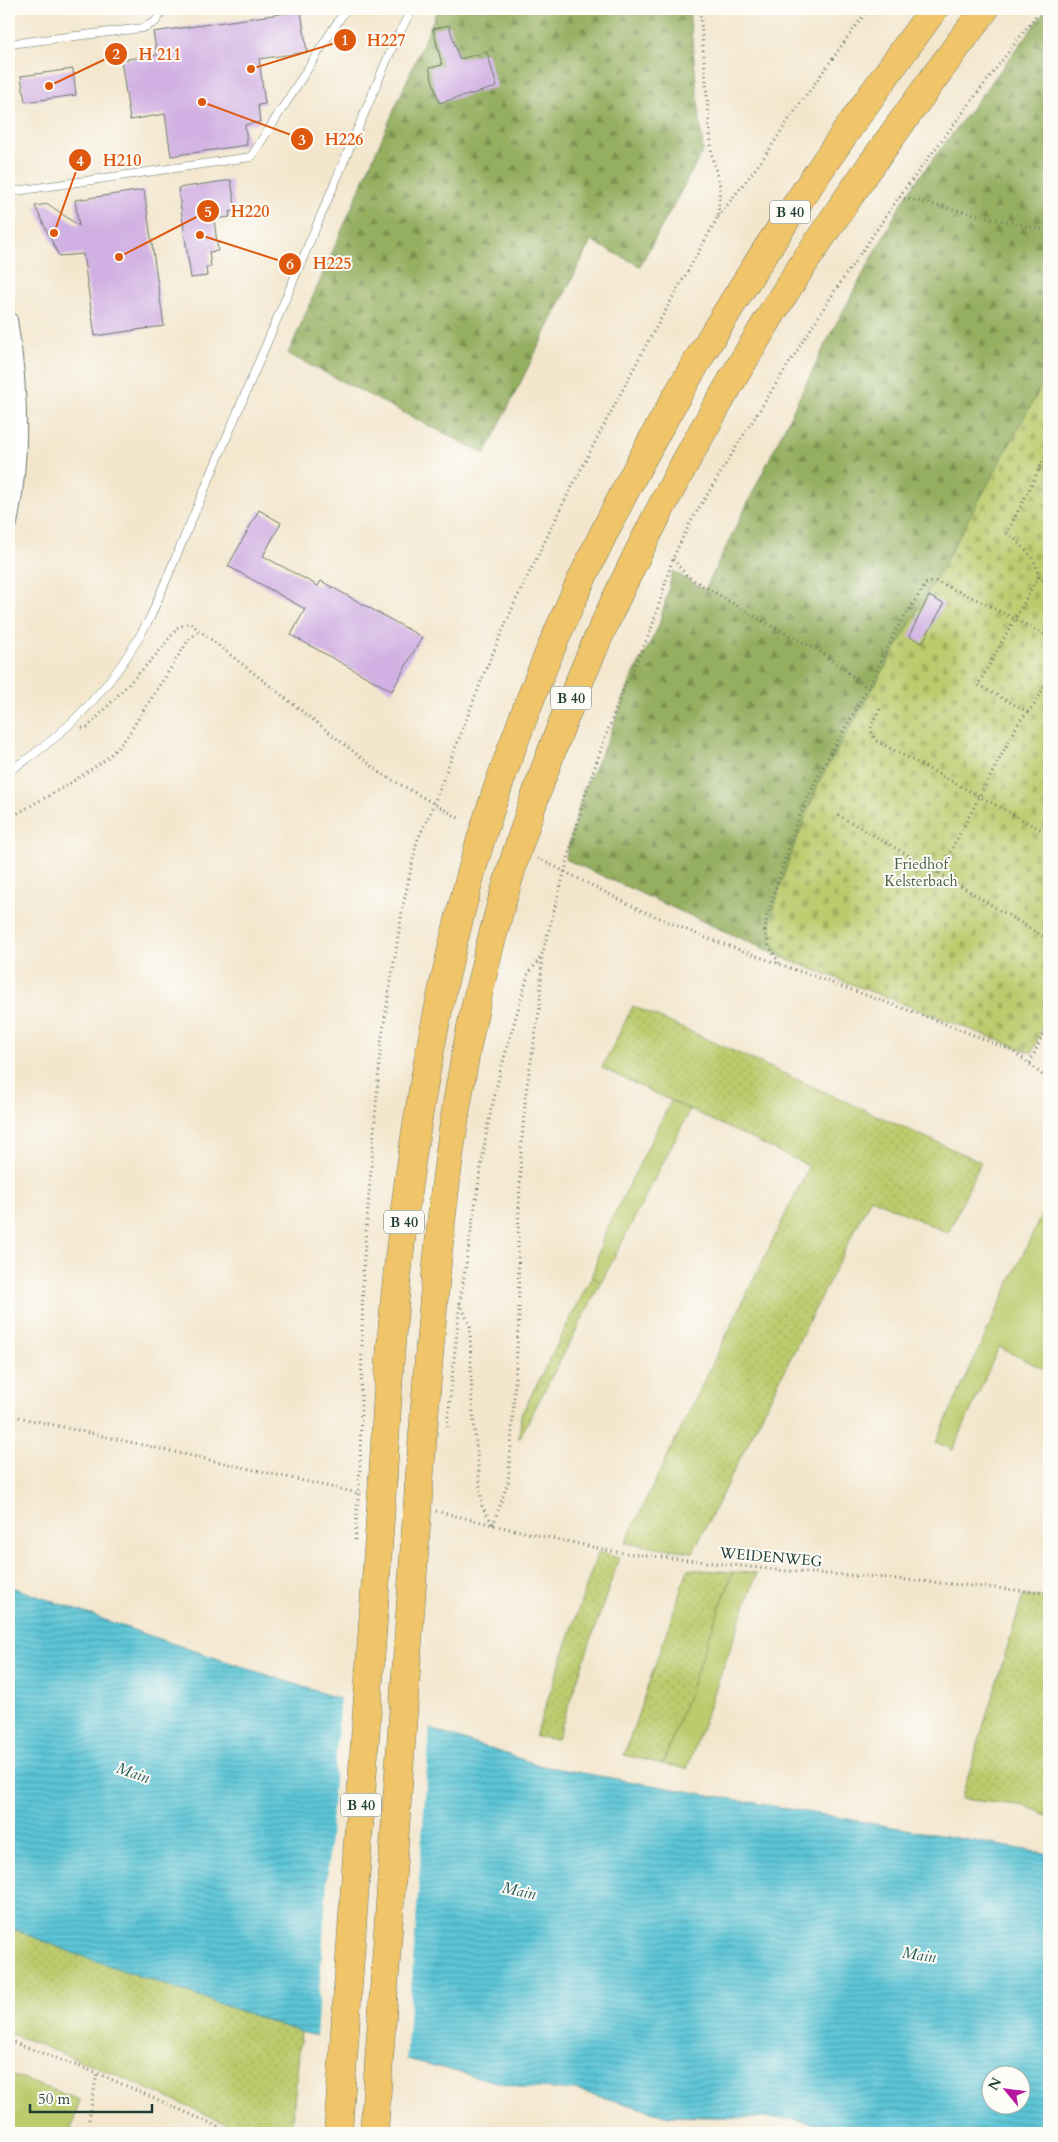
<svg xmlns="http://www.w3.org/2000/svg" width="1058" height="2142" font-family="Cardo,serif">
<defs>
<pattern id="grass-dots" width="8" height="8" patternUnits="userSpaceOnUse" patternTransform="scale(1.25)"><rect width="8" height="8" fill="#bccb6d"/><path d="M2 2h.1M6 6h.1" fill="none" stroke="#a1af5f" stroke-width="1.8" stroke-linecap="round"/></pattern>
<pattern id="forest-firs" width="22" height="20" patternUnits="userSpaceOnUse" patternTransform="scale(1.25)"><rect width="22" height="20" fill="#95af60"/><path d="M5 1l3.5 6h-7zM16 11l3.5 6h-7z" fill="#799050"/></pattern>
<pattern id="cemetery-stones" width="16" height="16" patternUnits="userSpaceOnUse" patternTransform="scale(1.25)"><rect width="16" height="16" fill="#bccb6d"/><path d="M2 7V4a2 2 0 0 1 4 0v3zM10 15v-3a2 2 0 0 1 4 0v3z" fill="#a1af5f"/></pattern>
<pattern id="water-rules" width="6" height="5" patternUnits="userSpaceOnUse" patternTransform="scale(1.25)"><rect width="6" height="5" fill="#5bc5d7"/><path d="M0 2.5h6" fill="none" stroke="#4ba1af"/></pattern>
</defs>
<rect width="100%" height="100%" fill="#fdfcf7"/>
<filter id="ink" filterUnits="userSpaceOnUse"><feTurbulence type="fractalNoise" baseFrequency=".02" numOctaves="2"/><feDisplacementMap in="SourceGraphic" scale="10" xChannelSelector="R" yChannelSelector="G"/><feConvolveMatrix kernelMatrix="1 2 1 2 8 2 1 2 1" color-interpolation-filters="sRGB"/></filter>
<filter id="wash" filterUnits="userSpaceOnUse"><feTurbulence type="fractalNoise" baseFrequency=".0096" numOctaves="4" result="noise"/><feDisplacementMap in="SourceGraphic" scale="20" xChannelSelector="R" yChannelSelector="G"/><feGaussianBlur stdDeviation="1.12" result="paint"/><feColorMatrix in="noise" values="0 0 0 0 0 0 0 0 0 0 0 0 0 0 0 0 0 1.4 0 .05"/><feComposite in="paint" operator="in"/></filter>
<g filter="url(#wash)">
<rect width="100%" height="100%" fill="#f3e6cd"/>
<!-- grass -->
<path fill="url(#grass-dots)" stroke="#6e8450" d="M633,1006L981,1162L948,1233L871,1198L693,1552L625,1543L809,1166L602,1068Z
M592,1276L601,1283L519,1439L521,1415Z
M598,1552L619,1558L557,1739L535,1737Z
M688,1569L733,1572L663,1764L624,1755Z
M1023,1596L1049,1598V1816L1026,1806L961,1799Z
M9,1927L73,1953L301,2032L291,2133H248L100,2068L9,2033Z"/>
<!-- forest -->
<path fill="url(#forest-firs)" stroke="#5a764a" d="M438,9H689L703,151L640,266L591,241L485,454L288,354Z
M1047,9H1049V372L935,581L820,780L787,865L771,919L772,942L786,959L565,859L583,791L608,739L632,677L659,626L673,571L705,590L829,337L900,206L914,184Z"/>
<!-- cemetery -->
<path fill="url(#cemetery-stones)" stroke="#6e8450" d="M1049,372V1011L1032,1053L786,959L772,942L771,919L787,865L820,780L935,581Z"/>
<!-- garden -->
<path fill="#bccb6d" stroke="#6e8450" d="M671,1101L690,1110L601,1283L592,1276L604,1235Z
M1049,1198V1372L999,1347L953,1450L936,1442Z
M733,1572L757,1573L687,1769L663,1764Z
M9,2074L80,2100L70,2133H9Z"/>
<!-- water -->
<path fill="url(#water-rules)" stroke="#3d8186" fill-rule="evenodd" d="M9,1586L159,1639L542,1766L1049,1854V2133H873L792,2119L669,2116L576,2090L517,2087L301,2032L73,1953L9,1927ZM990,2074H1020V2104H990Z"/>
<!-- pier -->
<path fill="#f3e6cd" d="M340,1696L430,1726L406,2061L316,2038Z"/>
<g id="blocks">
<!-- building -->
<path fill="#d1b1e3" d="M301,11L307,52L259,59L265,104L258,105L260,122L245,125L247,145L171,156L165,114L130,120L121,60L157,55L153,32Z
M449,25L459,59L487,52L497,87L439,103L429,68L442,65L433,29Z
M73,69L76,95L25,102L21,76Z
M231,180L236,211L229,212L230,217L214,219L218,251L209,252L211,267H206L207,276L191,278L178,188Z
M144,190L164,326L95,336L83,254L59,256L35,206L48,204L79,226L75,200Z
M259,510L281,523L263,556L318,586L321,581L422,637L392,691L291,635L305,609L228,566Z
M929,596L944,604L922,643L909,636Z"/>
</g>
</g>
<g filter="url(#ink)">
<use href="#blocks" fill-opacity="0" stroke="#69786a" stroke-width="1"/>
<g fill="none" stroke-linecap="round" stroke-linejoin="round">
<defs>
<path id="lane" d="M9,44L143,28L155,22L164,9
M9,192L251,157L346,9
M9,771C70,733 116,682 150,618L395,41L412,9
M87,2133L88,2131L93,2133"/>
<path id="street" d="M9,320C20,388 23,455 9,523"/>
<path id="highway" d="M383,1476C386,1428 388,1380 392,1332C405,1175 431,1018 473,866C486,820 502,774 519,729C616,467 769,233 934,9
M419,1485C432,1321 441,1155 478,995C526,784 610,591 718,404C745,358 772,311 802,266C860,178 922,93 985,9"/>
</defs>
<!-- lane casing -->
<use href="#lane" stroke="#69786a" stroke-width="9"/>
<!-- street casing -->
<use href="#street" stroke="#69786a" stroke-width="18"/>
<!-- highway casing -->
<use href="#highway" stroke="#69786a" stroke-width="29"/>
<!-- path -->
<path stroke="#69786a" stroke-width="3" stroke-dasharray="1 4" stroke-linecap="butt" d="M899,197L1049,231
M718,217L763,159L790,118L868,9
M1039,469L1049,474
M673,559L687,576L764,622L820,651L868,688
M1038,577L1049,584
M1049,678L1035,704L1019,722L939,873L1049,940
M880,709C873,722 866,729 877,741L1049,834
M1028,712L978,685L1038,577C1037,556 1022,546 1007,533L1049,449
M82,728H87L157,654L178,627L190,623L382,774L459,818
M838,815L939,873
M9,818L66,786L105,760L124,741L188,641L199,630
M538,858L634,907L701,936L941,1022L1011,1050L1030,1064L1049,1081
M779,963L769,946L765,931L767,915L797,822L820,772L868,688L896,630L926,584L935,581L976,599L1049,637
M1030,1063L1049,1021
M460,1303L470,1326L472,1402L482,1506L493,1524
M9,1415L362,1494
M447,1427L460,1302L487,1129L500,1072L528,975L542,955
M360,1471L363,1270L381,1043L403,906L417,841L431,811L485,671L516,600L567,496L645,347L718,217L720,186L712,157L700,9
M436,1511L510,1529L616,1552L786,1571L875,1577L1049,1593
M493,1525L508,1482L511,1446L519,1316L518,1239L521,1150L526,1092L540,1006L542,955L586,792L605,738L623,690L651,630L673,558L690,523L735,449L834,292L899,197L1041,9
M9,2041L97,2073L233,2133
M89,2120L97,2073"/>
<!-- lane -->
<use href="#lane" stroke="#fff" stroke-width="8"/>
<!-- street -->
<use href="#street" stroke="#fff" stroke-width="16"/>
<!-- highway -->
<use href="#highway" stroke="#f0c469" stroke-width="28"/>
<defs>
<path id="highway-bridge" d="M338,2133L383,1476
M374,2133L419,1485"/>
</defs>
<!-- highway-bridge casing -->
<use href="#highway-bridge" stroke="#69786a" stroke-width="29" stroke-linecap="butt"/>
<!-- path-bridge -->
<path stroke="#69786a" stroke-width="3" stroke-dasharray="1 4" stroke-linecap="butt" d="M355,1540L360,1471"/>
<!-- highway-bridge -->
<use href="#highway-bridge" stroke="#f0c469" stroke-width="28"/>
</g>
</g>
<g text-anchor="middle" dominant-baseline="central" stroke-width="4" stroke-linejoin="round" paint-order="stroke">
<!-- shield labels -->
<g fill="#fdfcf7" stroke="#62766e" stroke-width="1">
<rect x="770" y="200.5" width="40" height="23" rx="4"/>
<rect x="551" y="686.5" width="40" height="23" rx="4"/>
<rect x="384" y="1210.5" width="40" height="23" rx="4"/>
<rect x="341" y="1793.5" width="40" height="23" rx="4"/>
</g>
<g font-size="14" font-weight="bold" fill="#1f3d34">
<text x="790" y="212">B 40</text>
<text x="571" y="698">B 40</text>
<text x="404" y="1222">B 40</text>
<text x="361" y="1805">B 40</text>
</g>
<!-- park labels -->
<g font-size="15" fill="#466042" stroke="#fdfcf7">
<text x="921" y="864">Friedhof<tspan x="921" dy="17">Kelsterbach</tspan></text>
</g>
<!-- street labels -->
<g font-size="15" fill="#1f3d34" stroke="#fdfcf7">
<text transform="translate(771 1557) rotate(5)">WEIDENWEG</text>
</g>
<!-- water labels -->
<g font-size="16" font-style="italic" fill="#2e5f5d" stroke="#fdfcf7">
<text transform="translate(133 1773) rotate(19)">Main</text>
<text transform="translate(519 1891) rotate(12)">Main</text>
<text transform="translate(919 1955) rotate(8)">Main</text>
</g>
</g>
<!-- callouts -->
<path fill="none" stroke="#de580e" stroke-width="2" d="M251 69L345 40M49 86L116 54M202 102L302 139M54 233L80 160M119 257L208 211M200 235L290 264"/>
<g fill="#de580e" stroke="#fdfcf7" stroke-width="2">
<circle cx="251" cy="69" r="5"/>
<circle cx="49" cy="86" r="5"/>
<circle cx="202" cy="102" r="5"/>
<circle cx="54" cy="233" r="5"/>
<circle cx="119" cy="257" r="5"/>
<circle cx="200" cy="235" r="5"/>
<circle cx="345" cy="40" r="12"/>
<circle cx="116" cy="54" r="12"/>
<circle cx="302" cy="139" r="12"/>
<circle cx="80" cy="160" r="12"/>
<circle cx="208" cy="211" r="12"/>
<circle cx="290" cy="264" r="12"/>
</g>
<g font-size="15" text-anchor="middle" font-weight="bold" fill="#fff">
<text x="345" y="45">1</text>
<text x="116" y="59">2</text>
<text x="302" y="145">3</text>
<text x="80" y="166">4</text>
<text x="208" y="217">5</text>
<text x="290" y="269">6</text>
</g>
<g font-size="16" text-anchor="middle" font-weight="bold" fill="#de580e" stroke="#fdfcf7" stroke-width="4" stroke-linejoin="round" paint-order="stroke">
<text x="386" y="46">H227</text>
<text x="160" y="60">H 211</text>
<text x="344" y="145">H226</text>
<text x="122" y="166">H210</text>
<text x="250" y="217">H220</text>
<text x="332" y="269">H225</text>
</g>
<!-- margin -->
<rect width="1058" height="2142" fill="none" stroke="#fdfcf7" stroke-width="30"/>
<!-- north arrow -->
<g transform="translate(1006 2090) rotate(299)"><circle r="24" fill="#fdfcf7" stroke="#a4b0a9"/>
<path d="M0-4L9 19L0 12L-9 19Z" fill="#b5179e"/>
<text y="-8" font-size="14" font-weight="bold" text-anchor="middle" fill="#1f3d34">N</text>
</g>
<!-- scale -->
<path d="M30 2104v8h122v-8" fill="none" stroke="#1f3d34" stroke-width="2.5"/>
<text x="38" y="2104" font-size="15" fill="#1f3d34" stroke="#fdfcf7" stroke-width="4" paint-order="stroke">50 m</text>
</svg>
